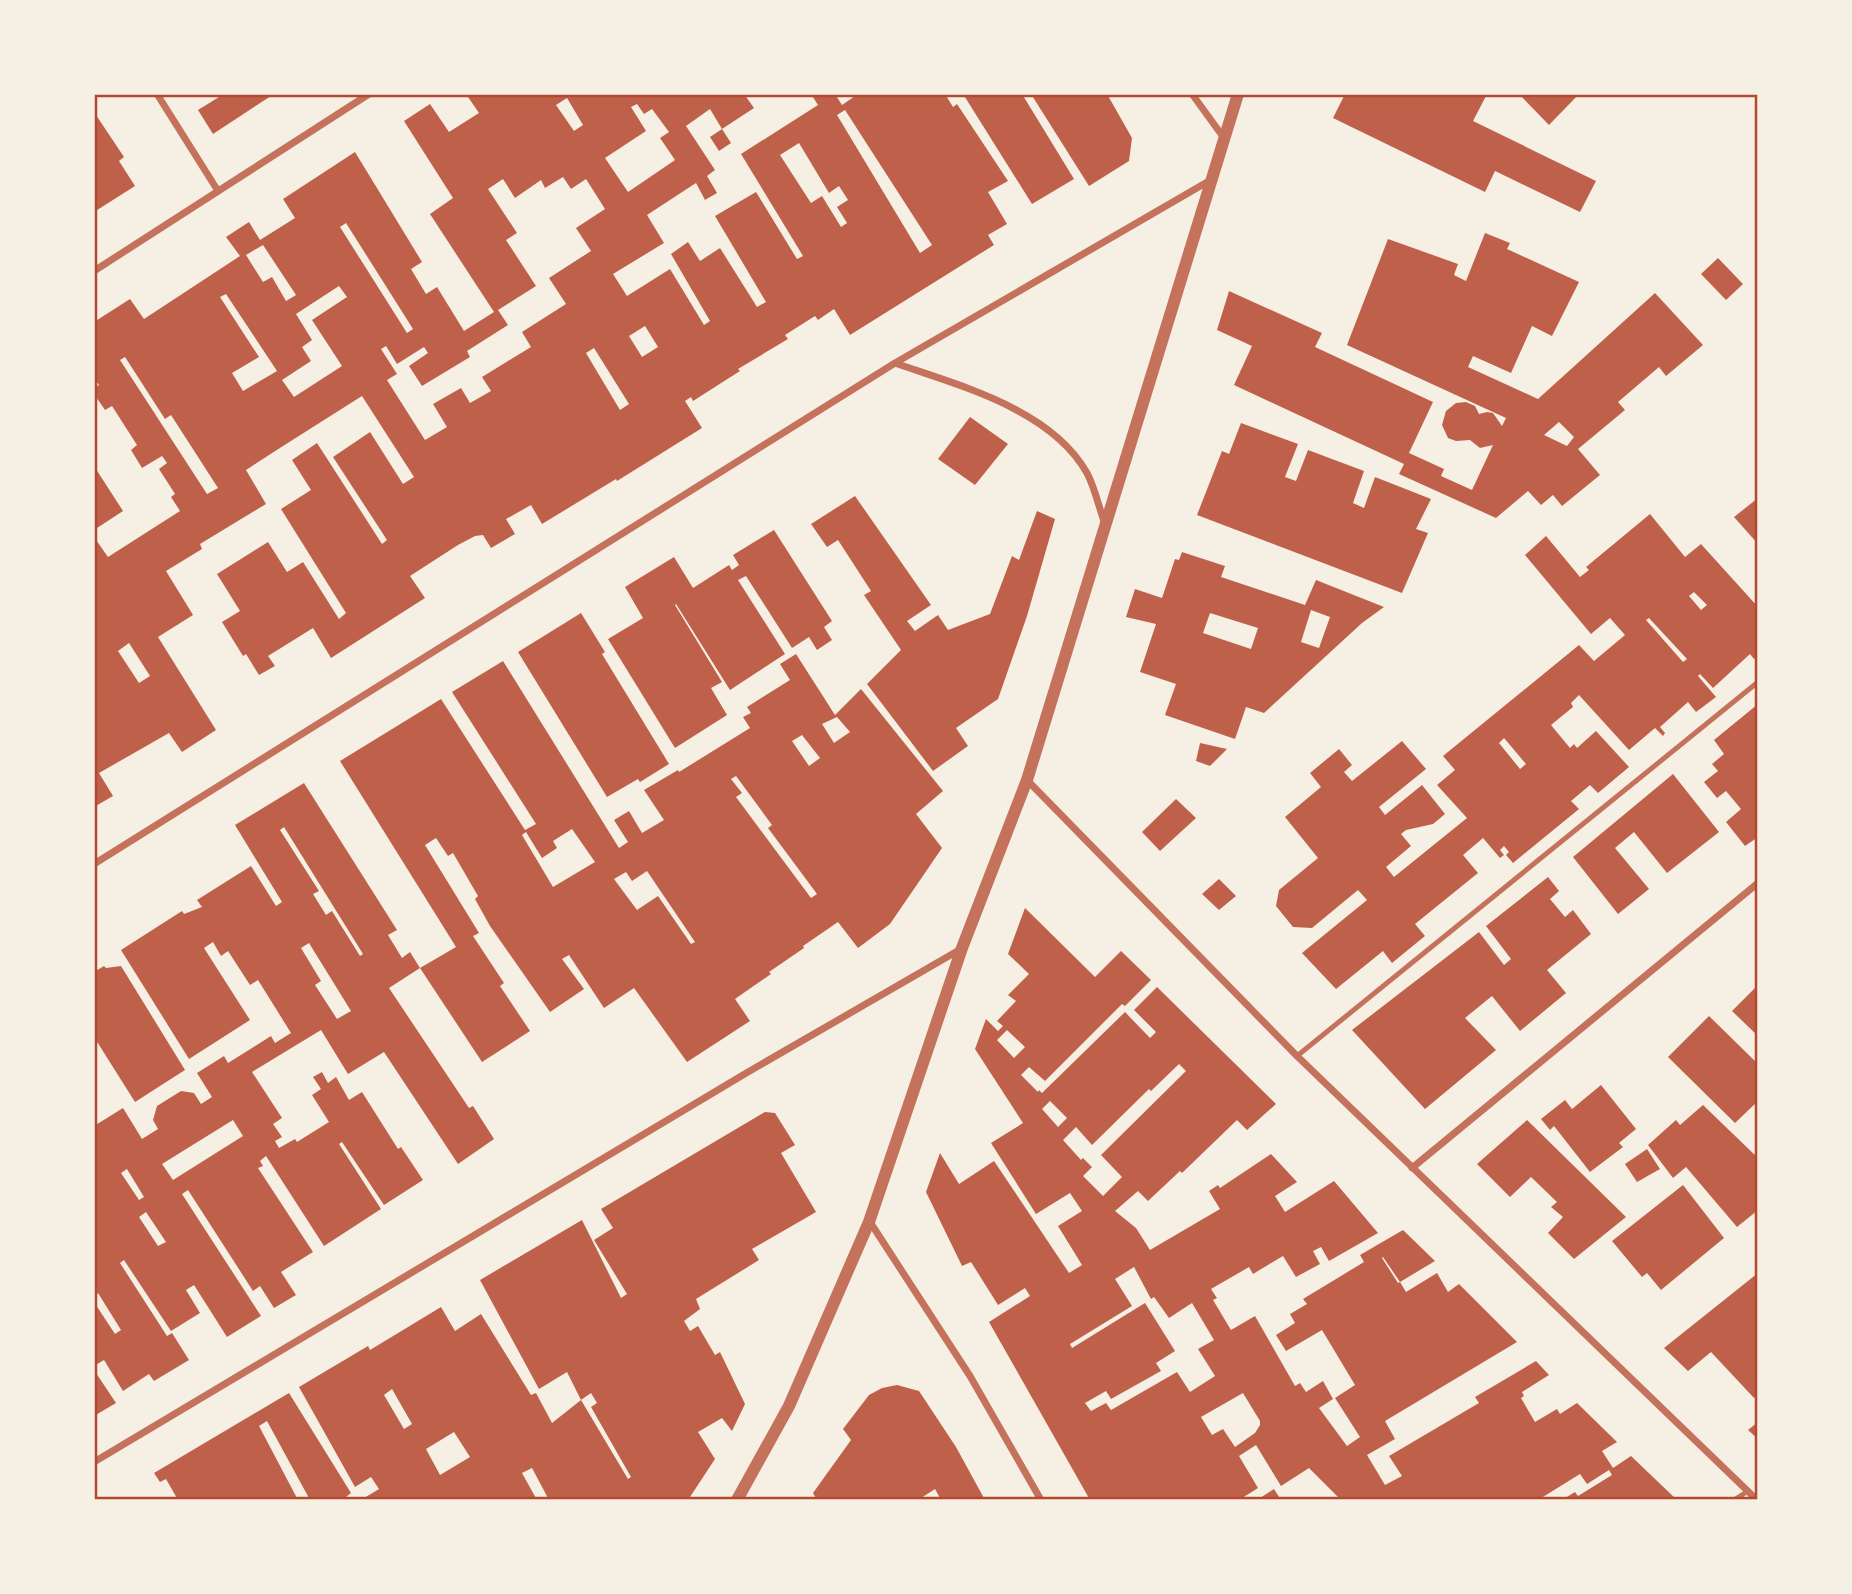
<svg xmlns="http://www.w3.org/2000/svg" width="1852" height="1594" font-family="Jost,sans-serif">
<rect width="100%" height="100%" fill="#f6efe4"/>
<!-- building -->
<path fill="#bf614a" fill-rule="evenodd" d="M217,94H274L213,134L198,110L219,97Z
M466,94H744L754,108L722,129L710,109L686,126L715,170L707,176L717,193L705,200L696,183L647,215L664,243L613,274L627,296L670,269L704,325L710,321L671,254L688,242L700,261L720,248L757,307L766,302L715,216L756,192L797,259L803,256L741,154L818,105L811,94H835L842,105L858,94H945L953,107L957,104L1008,181L988,192L1007,224L988,235L994,245L850,335L834,309L818,320L815,316L785,335L788,339L738,369L740,371L693,401L691,397L685,401L702,428L617,481L616,479L542,524L531,505L506,519L515,534L491,548L483,535L475,536L458,545L410,576L425,598L331,658L313,628L268,656L275,666L259,675L246,654L243,656L222,622L240,611L217,574L268,542L287,572L303,562L339,619L346,613L281,509L311,490L292,460L317,443L382,544L387,540L333,457L370,432L403,484L414,477L362,396L283,446L246,470L266,504L200,544L202,549L166,571L193,615L158,637L216,730L182,752L169,733L99,773L113,796L94,807V688L97,687L94,683V537L108,557L180,511L171,497L175,494L159,469L167,463L162,456L142,468L131,450L137,445L112,406L105,410L94,394V388L99,385L94,378V322L130,299L144,319L240,256L226,237L249,222L260,240L295,218L283,199L355,152L422,262L411,269L426,294L437,287L464,331L494,312L430,214L453,198L404,121L430,104L449,132L479,113ZM567,98L583,125L574,131L556,105ZM637,104L644,114L652,109L669,132L660,138L675,160L628,192L605,158L646,131L631,107ZM845,110L932,245L920,253L837,115ZM799,143L829,193L839,186L848,200L837,207L847,223L841,227L822,196L811,203L780,155ZM563,177L571,189L586,179L605,209L576,228L591,251L549,278L566,304L522,332L531,347L482,377L491,391L470,403L461,388L433,404L447,427L425,440L387,380L397,374L381,349L386,346L397,364L424,347L428,353L409,366L422,386L470,357L467,351L508,325L498,310L536,286L506,240L517,233L488,189L503,179L515,198L541,180L545,188ZM346,223L413,329L407,333L340,227ZM263,245L296,295L286,301L272,277L263,282L246,255ZM339,286L347,297L312,320L342,366L294,397L282,380L311,361L302,347L312,340L296,314ZM226,294L277,371L243,391L232,373L259,357L220,297ZM645,326L658,347L642,357L629,336ZM594,348L629,404L620,410L586,353ZM125,357L165,419L171,415L218,488L207,494L120,360ZM129,643L150,676L139,683L118,651Z
M963,94H1022L1074,179L1032,204Z
M1031,94H1107L1132,138L1129,161L1089,186Z
M1345,94H1487L1473,121L1596,181L1580,212L1495,171L1485,192L1333,118Z
M1519,94H1579L1549,125Z
M94,112L124,157L119,161L135,186L94,212Z
M722,129L731,143L719,151L710,137Z
M1485,233L1510,243L1507,249L1579,282L1552,336L1532,326L1511,373L1473,356L1468,367L1538,399L1655,293L1703,345L1666,376L1659,367L1618,402L1625,410L1578,449L1600,475L1562,506L1553,495L1541,505L1528,491L1496,518L1399,474L1404,464L1234,385L1252,346L1217,330L1229,291L1322,333L1315,347L1433,402L1409,453L1444,469L1441,476L1472,490L1493,445L1480,448L1470,440L1456,441L1448,438L1442,425L1446,411L1456,403L1466,402L1475,406L1479,414L1487,412L1493,413L1502,426L1506,418L1347,345L1388,239L1458,264L1454,275L1466,281ZM1559,422L1574,437L1567,446L1544,435Z
M1718,258L1743,284L1726,300L1701,274Z
M970,417L1008,444L975,485L938,459Z
M1241,423L1298,444L1285,477L1296,481L1308,450L1364,471L1353,503L1364,508L1375,477L1431,499L1416,529L1428,533L1402,593L1197,515L1222,451L1229,454Z
M94,466L123,511L94,530Z
M855,496L931,605L907,621L915,631L938,615L948,630L990,614L1012,556L1019,560L1037,511L1055,519L1027,616L998,699L956,728L968,746L933,771L867,684L901,650L864,595L871,591L838,540L827,547L811,524Z
M1758,498V544L1734,517Z
M1650,514L1685,557L1701,544L1758,607V656L1754,659L1750,654L1713,688L1700,674L1698,676L1716,697L1696,712L1688,702L1660,727L1665,733L1663,736L1655,728L1629,750L1579,695L1571,703L1573,707L1551,725L1570,748L1574,744L1577,748L1596,731L1629,767L1598,793L1590,785L1571,801L1579,809L1513,863L1506,855L1509,852L1504,846L1500,850L1504,855L1500,858L1483,838L1463,855L1478,873L1415,924L1425,936L1392,963L1383,951L1336,989L1302,953L1367,900L1358,890L1312,928L1293,927L1276,906L1279,890L1318,858L1285,817L1321,787L1310,773L1339,749L1352,765L1344,772L1352,781L1402,741L1426,769L1379,807L1385,815L1422,785L1445,814L1433,824L1406,830L1401,834L1411,846L1386,867L1394,877L1467,818L1437,785L1455,770L1443,756L1579,645L1594,661L1625,635L1610,618L1591,634L1525,555L1546,536L1580,577L1589,570L1586,567ZM1694,592L1707,605L1701,610L1689,596ZM1649,618L1687,659L1683,662L1646,620ZM1504,738L1526,764L1520,769L1499,743Z
M774,530L832,621L824,627L832,640L817,650L809,637L792,648L746,576L738,580L785,654L730,690L676,604L675,605L722,682L711,688L727,715L675,748L608,639L643,618L625,587L674,557L693,588L729,565L732,570L739,565L733,555Z
M1182,552L1225,566L1221,577L1305,605L1316,580L1384,607L1362,623L1264,713L1246,707L1235,739L1165,715L1176,684L1140,672L1156,624L1126,617L1135,589L1162,598L1175,559L1179,560ZM1311,610L1330,617L1319,648L1301,642ZM1210,613L1258,628L1251,649L1203,633Z
M581,613L605,652L602,654L669,764L640,782L638,779L607,797L518,652Z
M796,654L835,715L861,689L943,791L916,814L942,848L890,924L858,948L838,922L803,946L804,948L769,972L771,974L735,999L750,1021L687,1062L634,988L604,1008L569,955L562,959L584,989L550,1012L490,926L475,899L478,896L453,853L448,856L436,838L425,845L479,933L473,936L504,983L500,986L530,1031L482,1062L420,968L456,947L340,761L441,699L525,830L536,824L452,692L503,661L619,848L628,842L614,820L629,811L642,833L664,820L644,790L678,770L679,772L750,728L743,717L751,713L747,707L790,680L780,664ZM837,717L850,732L834,743L822,724ZM802,735L820,758L809,766L792,741ZM736,776L772,825L768,828L817,894L811,898L736,797L742,793L731,779ZM572,829L595,862L553,887L522,835L526,832L542,858L557,848L553,841ZM647,871L695,942L691,944L658,896L637,910L614,879L626,872L632,881Z
M1758,704V728L1755,730L1758,734V837L1745,846L1726,822L1741,809L1726,791L1717,798L1704,782L1718,771L1712,764L1724,754L1714,740Z
M1200,743L1227,749L1210,766L1196,761Z
M1673,774L1719,832L1667,873L1634,832L1615,848L1649,889L1618,914L1573,857Z
M304,783L397,930L388,935L402,958L410,952L420,968L389,988L469,1108L473,1106L494,1139L458,1164L384,1052L348,1074L321,1030L252,1072L282,1118L273,1124L282,1137L275,1141L279,1148L295,1139L297,1142L329,1122L312,1095L321,1089L313,1077L322,1072L328,1083L336,1077L349,1100L362,1092L398,1149L401,1147L423,1180L384,1205L342,1142L339,1144L381,1209L324,1246L266,1156L260,1161L263,1166L258,1168L313,1252L281,1272L296,1295L274,1308L260,1286L253,1291L188,1190L182,1194L261,1316L227,1337L194,1285L186,1290L200,1313L171,1331L124,1260L120,1263L167,1336L172,1333L189,1360L154,1381L149,1374L123,1391L104,1360L94,1366V1302L115,1334L121,1330L98,1293L94,1296V1126L123,1108L142,1139L158,1129L153,1120L157,1106L181,1091L194,1093L201,1104L212,1097L197,1073L224,1056L228,1063L271,1036L275,1043L291,1033L258,980L250,985L228,951L221,956L213,942L204,948L250,1020L189,1059L121,950L182,911L184,914L202,907L197,900L251,866L276,906L282,902L235,825ZM284,827L363,954L360,956L332,911L326,915L313,894L319,891L280,830ZM309,943L351,1011L337,1019L315,985L321,981L301,948ZM233,1120L243,1136L173,1180L162,1164ZM127,1169L144,1197L139,1200L121,1173ZM146,1212L166,1242L158,1246L139,1217Z
M1176,799L1196,818L1160,851L1142,832Z
M1548,877L1559,891L1550,899L1565,917L1573,910L1591,934L1547,970L1566,993L1520,1031L1492,996L1465,1018L1496,1050L1425,1109L1352,1030L1479,932L1504,965L1511,959L1486,926Z
M1219,879L1236,896L1219,910L1202,894Z
M1025,908L1095,977L1121,951L1151,980L1125,1006L1122,1004L1045,1081L1029,1067L1021,1075L1038,1092L1039,1090L1042,1093L1125,1012L1150,1038L1156,1032L1134,1010L1157,987L1276,1104L1247,1130L1237,1120L1182,1173L1180,1171L1148,1201L1138,1191L1115,1211L1136,1228L1150,1250L1220,1209L1209,1191L1218,1185L1220,1188L1271,1154L1297,1182L1275,1196L1285,1212L1334,1181L1378,1233L1329,1261L1321,1247L1313,1251L1320,1264L1296,1277L1283,1256L1253,1274L1249,1267L1211,1289L1217,1298L1213,1300L1231,1330L1255,1316L1295,1386L1300,1383L1306,1392L1323,1381L1333,1399L1319,1408L1347,1446L1360,1437L1335,1398L1355,1385L1322,1330L1286,1351L1276,1335L1295,1323L1290,1314L1307,1304L1303,1299L1364,1262L1360,1255L1403,1230L1435,1261L1400,1282L1406,1292L1437,1273L1448,1292L1459,1284L1517,1342L1385,1421L1395,1439L1367,1455L1385,1485L1402,1476L1389,1456L1479,1403L1475,1397L1536,1361L1549,1375L1522,1392L1524,1396L1521,1398L1535,1422L1557,1409L1560,1414L1577,1403L1617,1442L1602,1451L1613,1468L1631,1456L1677,1500H1562L1575,1492L1578,1496L1612,1475L1609,1470L1587,1484L1580,1474L1538,1500H1341L1309,1468L1281,1486L1256,1445L1239,1456L1258,1488L1239,1500H1090L989,1322L1030,1296L1025,1288L998,1305L971,1262L962,1266L926,1192L940,1153L959,1184L994,1161L1069,1273L1082,1265L1058,1226L1082,1211L1070,1193L1036,1214L991,1143L1023,1123L975,1049L986,1019L998,1031L1003,1026L997,1021L1016,1001L1008,995L1029,974L1008,954ZM1007,1030L1025,1047L1014,1058L997,1040ZM1179,1064L1186,1071L1101,1155L1122,1177L1103,1196L1083,1176L1092,1167L1083,1158L1081,1160L1063,1140L1076,1127L1092,1145L1149,1089L1151,1091ZM1050,1101L1067,1118L1058,1127L1042,1109ZM1383,1257L1400,1282L1398,1283L1382,1258ZM1134,1267L1151,1299L1154,1297L1169,1318L1192,1303L1214,1340L1198,1349L1215,1376L1190,1392L1177,1372L1111,1410L1106,1403L1091,1411L1085,1403L1106,1391L1111,1399L1161,1371L1156,1363L1175,1351L1145,1303L1072,1348L1070,1344L1132,1306L1115,1279ZM1243,1393L1260,1421V1425L1255,1433L1235,1447L1223,1429L1212,1435L1201,1417Z
M104,966L106,968L121,966L185,1070L135,1102L94,1037V972Z
M1758,985V1036L1732,1011Z
M1709,1016L1758,1064V1101L1735,1123L1668,1057Z
M1601,1085L1636,1129L1619,1143L1623,1147L1590,1172L1554,1126L1550,1130L1541,1119L1565,1100L1572,1109Z
M1703,1105L1758,1158V1210L1737,1227L1686,1167L1673,1178L1648,1145L1676,1120L1680,1125Z
M765,1112L775,1113L795,1145L781,1153L816,1212L752,1249L759,1260L696,1299L700,1309L684,1321L690,1331L698,1326L715,1355L720,1352L745,1404L732,1431L722,1418L698,1432L715,1459L688,1500H549L532,1468L522,1473L537,1500H361L379,1489L371,1477L355,1487L299,1387L368,1346L370,1350L441,1307L455,1331L481,1314L531,1395L536,1393L552,1423L581,1400L628,1479L631,1477L591,1407L597,1403L591,1393L581,1400L567,1372L539,1389L480,1280L582,1220L621,1298L627,1294L594,1240L613,1228L601,1209ZM392,1389L412,1424L404,1429L384,1395ZM454,1432L470,1457L440,1475L426,1449Z
M1527,1120L1626,1217L1574,1259L1548,1233L1563,1217L1551,1207L1557,1202L1531,1177L1510,1197L1477,1164Z
M1647,1149L1660,1169L1637,1182L1625,1164Z
M1683,1185L1724,1238L1661,1290L1647,1273L1642,1277L1612,1241Z
M1758,1273V1395L1754,1398L1711,1352L1688,1371L1664,1348Z
M94,1370L116,1403L94,1416Z
M897,1385L919,1391L956,1447L985,1500H937L940,1498L935,1489L918,1500H817L813,1493L851,1440L843,1429L869,1395L882,1388Z
M289,1393L351,1493L342,1500H310L267,1421L259,1426L298,1500H178L166,1479L160,1482L154,1473Z
M1758,1422V1439L1748,1430Z
M1274,1489L1281,1500H1257Z"/>
<g fill="none" stroke-linecap="round" stroke-linejoin="round">
<!-- service -->
<path stroke="#c5725c" stroke-width="5" d="M1297,1056L1758,682
M1734,1500L1748,1491"/>
<!-- minor -->
<path stroke="#c5725c" stroke-width="7" d="M157,94L218,191
M1192,94L1224,138
M94,271L369,94
M895,363C960,386 1051,409 1087,473C1095,488 1099,508 1105,524
M1027,780L1297,1056L1757,1500
M94,864L895,363L1209,181
M1412,1168L1758,883
M870,1222L970,1376L1041,1500
M94,1462L748,1072L961,949"/>
<!-- tertiary -->
<path stroke="#c5725c" stroke-width="12" d="M737,1500L789,1406L869,1222L962,948L1027,780L1238,94"/>
</g>
<!-- border -->
<rect width="1852" height="1594" fill="none" stroke="#f6efe4" stroke-width="192"/>
<rect x="96" y="96" width="1660" height="1402" fill="none" stroke="#b5482f" stroke-width="2.5"/>
</svg>
